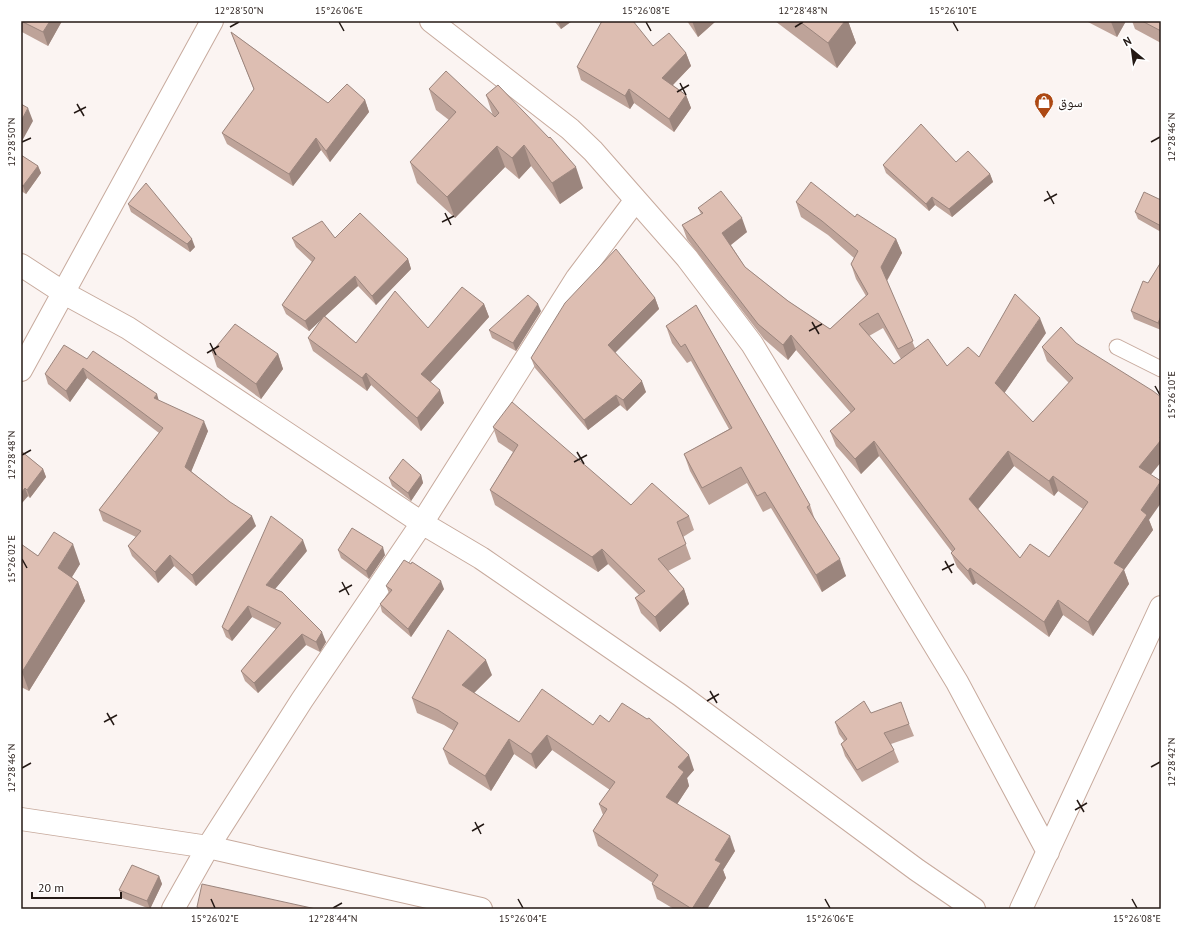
<svg xmlns="http://www.w3.org/2000/svg" width="1182" height="930" font-family="'PT Sans','Noto Naskh Arabic',sans-serif">
<rect width="100%" height="100%" fill="#fbf4f2"/>
<g fill="none" stroke-linecap="round" stroke-linejoin="round">
<defs>
<path id="lane" d="M1117,347L1161,369"/>
<path id="street" d="M431,21L570,129L593,151L687,258L752,344L957,682L1048,852
M21,265L64,293L128,328L422,523L481,558L680,695L917,870L974,909
M21,370L212,21
M21,819L208,847L481,909
M173,909L208,847L302,700L422,523L577,278L635,201
M1021,909L1161,607"/>
</defs>
<!-- lane casing -->
<use href="#lane" stroke="#c7aa9d" stroke-width="17"/>
<!-- street casing -->
<use href="#street" stroke="#c7aa9d" stroke-width="24"/>
<!-- lane -->
<use href="#lane" stroke="#fff" stroke-width="15"/>
<!-- street -->
<use href="#street" stroke="#fff" stroke-width="22"/>
</g>
<!-- wall -->
<path fill="#bea399" fill-rule="evenodd" d="M21,21H62L48,46L22,32L21,33Z
M554,21H572L561,29Z
M687,21H716L698,37Z
M775,21H848L856,43L837,68Z
M1086,21H1126L1117,37Z
M1132,21H1161V43L1135,29Z
M231,32L328,103L365,100L369,112L330,162L321,150L293,186L227,144L222,133L254,90Z
M653,46L686,53L691,66L673,85L686,95L691,108L674,132L634,103L630,109L581,80L577,67Z
M429,89L493,116L486,95L583,188L560,204L531,166L519,179L505,167L455,218L417,183L410,162L449,120L436,110Z
M21,155L38,166L41,173L26,194L21,191Z
M956,162L990,174L993,182L952,217L935,205L929,211L886,173L883,165Z
M1161,200V232L1138,219L1135,212Z
M796,202L855,217L896,239L902,253L887,281L915,348L947,366L979,357L1046,333L1004,393L1033,422L1069,383L1047,361L1042,347L1161,462L1151,474L1149,520L1153,530L1124,570L1129,584L1093,636L1063,615L1049,637L976,583L973,585L957,567L951,553L952,552L879,456L861,474L836,446L830,431L851,413L796,350L788,360L764,339L687,239L682,225L701,214L698,208L747,232L731,245L745,267L788,301L830,329L866,296L856,279L851,264L854,258L828,235L801,217ZM883,328L901,359L894,364L869,336ZM1014,466L1054,496L1058,491L1083,509L1049,557L1020,558L978,509Z
M128,204L195,247L190,252L131,212Z
M292,238H335L408,259L411,269L376,305L358,286L325,316L356,343L428,328L484,304L489,317L430,382L444,403L421,431L371,385L367,391L313,351L308,338L323,318L309,331L286,314L282,305L312,262L296,247Z
M1161,262V330L1134,319L1131,311Z
M655,298L659,309L615,352L646,392L627,411L620,405L588,430L535,368L531,358Z
M696,305L810,505L815,520L846,576L822,592L771,508L763,512L747,483L709,505L690,471L684,454L729,429L691,361L687,363L672,343L666,326Z
M541,311L516,351L492,338L489,330Z
M212,352L278,354L283,369L261,399L217,367Z
M87,359L159,401L208,431L191,471L256,526L196,586L174,566L158,583L132,556L128,546L136,537L103,521L99,510L159,433L87,378L70,402L48,384L45,374Z
M493,427L631,505L689,516L694,530L683,537L691,559L668,571L684,589L689,604L660,632L641,613L635,598L639,595L608,564L598,572L495,505L490,490L513,452L498,442Z
M21,451L43,469L46,477L30,498L28,496L21,504Z
M421,475L423,483L411,501L392,486L389,478Z
M21,544L38,556L80,564L72,577L78,582L85,601L29,691L21,687Z
M338,550L385,555L369,579L341,558Z
M307,551L275,589L326,642L320,652L306,645L258,693L245,681L241,671L276,629L252,617L232,641L226,637L222,627Z
M386,586L444,589L411,637L382,612L380,604L389,593Z
M492,675L474,693L519,722L593,725L609,722L694,770L687,778L689,786L677,804L735,851L723,870L726,878L707,909H674L657,899L652,884L653,883L598,846L593,831L603,815L599,804L610,790L552,750L536,769L514,754L491,791L449,764L443,749L454,731L444,725L417,713L412,698Z
M871,713L909,724L914,736L891,744L894,750L899,762L862,782L845,756L841,744L844,741L839,734L835,722Z
M159,876L162,884L150,909L122,898L119,890Z"/>
<!-- shaded-wall -->
<path fill="#9b857d" d="M50,21H62L48,46L43,32Z
M558,21H572L561,29Z
M692,21H716L698,37Z
M845,21H848L856,43L837,68L828,43Z
M1112,21H1126L1117,37L1111,22Z
M686,53L691,66L667,91L662,78Z
M629,89L634,103L630,109L625,96Z
M686,95L691,108L674,132L669,119Z
M365,100L369,112L330,162L326,151Z
M28,108L33,121L21,143V121Z
M316,138L321,150L293,186L289,174Z
M524,145L531,166L519,179L512,158Z
M497,146L505,167L455,218L447,197Z
M38,166L41,173L26,194L23,186Z
M576,167L583,188L560,204L552,183Z
M990,174L993,182L952,217L949,209Z
M932,197L935,205L929,211L926,204Z
M742,218L747,232L728,247L722,233Z
M192,239L195,247L190,252L187,244Z
M896,239L902,253L886,282L881,267Z
M408,259L411,269L376,305L372,296Z
M355,276L358,286L309,331L305,321Z
M655,298L659,309L612,356L608,345Z
M484,304L489,317L426,387L421,374Z
M538,304L541,311L516,351L513,343Z
M1161,316V330L1158,323Z
M1040,318L1046,333L1001,398L995,383Z
M791,335L796,350L788,360L783,345Z
M278,354L283,369L261,399L256,384Z
M83,368L87,378L70,402L66,391Z
M366,373L371,385L367,391L362,378Z
M642,381L646,392L627,411L623,400Z
M440,390L444,403L421,431L417,418Z
M157,394L160,405L154,398Z
M616,395L620,405L588,430L584,420Z
M204,421L208,431L189,477L185,467Z
M1161,436V462L1145,482L1139,467Z
M874,441L879,456L861,474L855,459Z
M1008,451L1014,466L974,514L969,499Z
M43,469L46,477L30,498L27,490Z
M421,475L423,483L411,501L408,493Z
M1053,476L1058,491L1054,496L1049,481Z
M1161,481V503L1149,520L1153,530L1124,570L1129,584L1093,636L1088,622L1114,563L1141,510Z
M25,488L28,496L21,504V493Z
M252,516L256,526L196,586L192,575Z
M303,540L307,551L270,595L266,585Z
M73,544L80,564L65,588L58,568Z
M383,547L385,555L369,579L366,571Z
M602,549L608,564L598,572L592,557Z
M170,555L174,566L158,583L155,572Z
M840,559L846,576L822,592L816,575Z
M970,568L976,583L973,585L968,571Z
M441,581L444,589L411,637L408,629Z
M78,582L85,601L29,691L22,672Z
M684,589L689,604L660,632L655,617Z
M1058,600L1063,615L1049,637L1044,622Z
M248,606L252,617L232,641L228,631Z
M322,632L326,642L320,652L316,642Z
M302,634L306,645L258,693L254,683Z
M486,660L492,675L467,700L462,685Z
M547,735L552,750L536,769L531,754Z
M509,739L514,754L491,791L485,776Z
M689,755L694,770L687,778L689,786L672,812L666,797L678,767Z
M730,836L735,851L723,870L726,878L707,909H692L715,860Z
M159,876L162,884L150,909L147,901Z"/>
<!-- building -->
<path fill="#ddbeb2" stroke="#9b857d" fill-rule="evenodd" d="M21,21H50L43,32Z
M602,21H633L653,46L669,33L686,53L662,78L686,95L669,119L629,89L625,96L577,67Z
M799,21H845L828,43Z
M1142,21H1161V31Z
M231,32L328,103L347,84L365,100L326,151L316,138L289,174L222,133L254,89Z
M446,71L495,117L499,113L486,95L498,85L549,138L550,137L576,167L552,183L524,145L512,158L497,146L447,197L410,162L456,112L429,89Z
M21,104L28,108L21,121Z
M921,124L956,162L968,151L990,174L949,209L932,197L926,204L883,165Z
M21,155L38,166L23,186L21,185Z
M811,182L855,217L857,214L896,239L881,267L913,341L898,349L878,313L859,324L894,364L928,339L947,366L968,347L979,357L1015,294L1040,318L995,383L1033,422L1073,378L1042,347L1061,327L1076,343L1153,391L1161,397V436L1160,438L1161,439V440L1139,467L1161,481L1141,510L1147,515L1114,563L1124,569L1088,622L1058,600L1044,622L970,568L968,571L951,553L955,549L874,441L855,459L830,431L855,409L791,335L783,345L758,324L682,225L703,213L698,208L721,191L742,218L722,233L745,267L788,301L830,329L868,294L851,264L858,251L822,221L796,202ZM1008,451L1049,481L1053,476L1088,502L1049,557L1030,544L1020,558L969,499Z
M146,183L192,239L187,244L128,204Z
M1144,192L1161,200V226L1135,212Z
M360,213L408,259L372,296L355,276L305,321L282,305L315,258L292,238L322,221L335,238Z
M616,249L655,298L608,345L642,381L623,400L616,395L584,420L531,358L565,303Z
M1161,262V316L1158,323L1131,311L1143,281L1148,283Z
M462,287L484,304L421,374L440,390L417,418L366,373L362,378L308,338L324,316L356,343L395,291L428,328Z
M528,295L538,304L513,343L489,330Z
M696,305L810,505L807,507L840,559L816,575L765,492L757,496L741,467L702,488L684,454L732,428L685,344L681,347L666,326Z
M235,324L278,354L256,384L212,352Z
M64,345L87,359L93,351L157,394L154,398L204,421L185,467L230,502L252,516L192,575L170,555L155,572L128,546L141,531L99,510L163,428L83,368L66,391L45,374Z
M512,402L631,505L652,483L689,516L677,522L686,544L658,559L684,589L655,617L635,598L645,591L602,549L592,557L490,490L518,445L493,427Z
M21,451L43,469L27,490L25,488L21,493Z
M403,459L421,475L408,493L389,478Z
M271,516L303,540L266,585L282,592L322,632L316,642L302,634L254,683L241,671L281,623L248,606L228,631L222,627Z
M352,528L383,547L366,571L338,550Z
M54,532L73,544L58,568L78,582L22,672L21,671V544L38,556Z
M404,560L411,564L412,562L441,581L408,629L380,604L392,590L386,586Z
M448,630L486,660L462,685L519,722L542,689L593,725L600,715L609,722L622,703L647,719L649,718L689,755L678,767L684,772L666,797L730,836L715,860L721,863L692,909L652,884L658,875L593,831L607,809L599,804L615,782L547,735L531,754L509,739L485,776L443,749L458,723L438,710L412,698Z
M864,701L871,713L901,702L909,724L884,733L894,750L857,770L841,744L847,739L835,722Z
M132,865L159,876L147,901L119,890Z
M202,884L316,909H200L197,907Z"/>
<!-- ticks -->
<path fill="none" stroke="#241915" stroke-width="1.5" d="M339,22L344,31M646,22L651,31M953,22L958,31M230,27L239,22M795,27L803,22M680,83L686,95M677,92L689,85M77,104L84,116M74,113L86,107M22,142L31,138M1151,142L1160,137M1047,191L1054,204M1044,201L1057,194M445,213L451,225M442,222L454,216M812,322L819,334M809,331L822,324M210,343L216,355M207,353L219,346M1155,386L1160,395M577,452L584,464M22,455L31,450M574,462L587,455M22,559L27,568M945,561L952,573M942,570L954,564M342,582L349,595M339,592L352,585M710,691L717,703M707,701L719,694M107,713L114,725M104,722L117,715M1151,767L1160,762M22,768L31,763M1077,800L1084,812M1075,810L1087,803M475,822L481,834M472,831L484,824M211,899L215,908M518,899L523,908M825,899L830,908M1132,899L1137,908M333,908L342,903"/>
<!-- icons -->
<defs>
<symbol id="shop-pin" viewBox="-11 -11 22 30"><path d="M0 17L-7.5 6A9.5 9.5 0 1 1 7.5 6Z" fill="#ad4914" stroke="#fff"/><path d="M-5-2.5h2.3a2.7 3.5 0 0 1 5.4 0H5L5.5 6h-11ZM-1.5-2.5h3a1.5 2.3 0 0 0-3 0Z" fill="#fff"/></symbol>
</defs>
<g fill-rule="evenodd">
<use href="#shop-pin" x="1033" y="91" width="22" height="30"/>
</g>
<g text-anchor="middle" dominant-baseline="central" stroke-width="3.5" stroke-linejoin="round" paint-order="stroke">
<!-- poi labels -->
<g font-size="14" fill="#241915" stroke="#fff" text-anchor="start">
<text x="1058" y="102">سوق</text>
</g>
</g>
<!-- border -->
<rect width="1182" height="930" fill="none" stroke="#ffffff" stroke-width="44"/>
<!-- north arrow -->
<g transform="translate(1132 50) rotate(331)" stroke="#ffffff" stroke-width="3" paint-order="stroke">
<path d="M0-3L7 15L0 10L-7 15Z" fill="#241915"/>
<text y="-6" font-size="11" font-weight="bold" text-anchor="middle" fill="#241915">N</text>
</g>
<!-- scale -->
<path d="M32 892v6h89v-6" fill="none" stroke="#241915" stroke-width="2"/>
<text x="38" y="892" font-size="12" fill="#241915" stroke="#ffffff" stroke-width="3" paint-order="stroke">20 m</text>
<rect x="22" y="22" width="1138" height="886" fill="none" stroke="#241915" stroke-width="1.5"/>
<g font-size="10" text-anchor="middle" fill="#241915">
<text x="239" y="14">12°28'50"N</text>
<text x="339" y="14">15°26'06"E</text>
<text x="646" y="14">15°26'08"E</text>
<text x="803" y="14">12°28'48"N</text>
<text x="953" y="14">15°26'10"E</text>
<text transform="translate(1171 137) rotate(-90)" y="4">12°28'46"N</text>
<text transform="translate(11 142) rotate(-90)" y="4">12°28'50"N</text>
<text transform="translate(1171 395) rotate(-90)" y="4">15°26'10"E</text>
<text transform="translate(11 455) rotate(-90)" y="4">12°28'48"N</text>
<text transform="translate(11 559) rotate(-90)" y="4">15°26'02"E</text>
<text transform="translate(1171 762) rotate(-90)" y="4">12°28'42"N</text>
<text transform="translate(11 768) rotate(-90)" y="4">12°28'46"N</text>
<text x="215" y="922">15°26'02"E</text>
<text x="333" y="922">12°28'44"N</text>
<text x="523" y="922">15°26'04"E</text>
<text x="830" y="922">15°26'06"E</text>
<text x="1137" y="922">15°26'08"E</text>
</g>
</svg>
